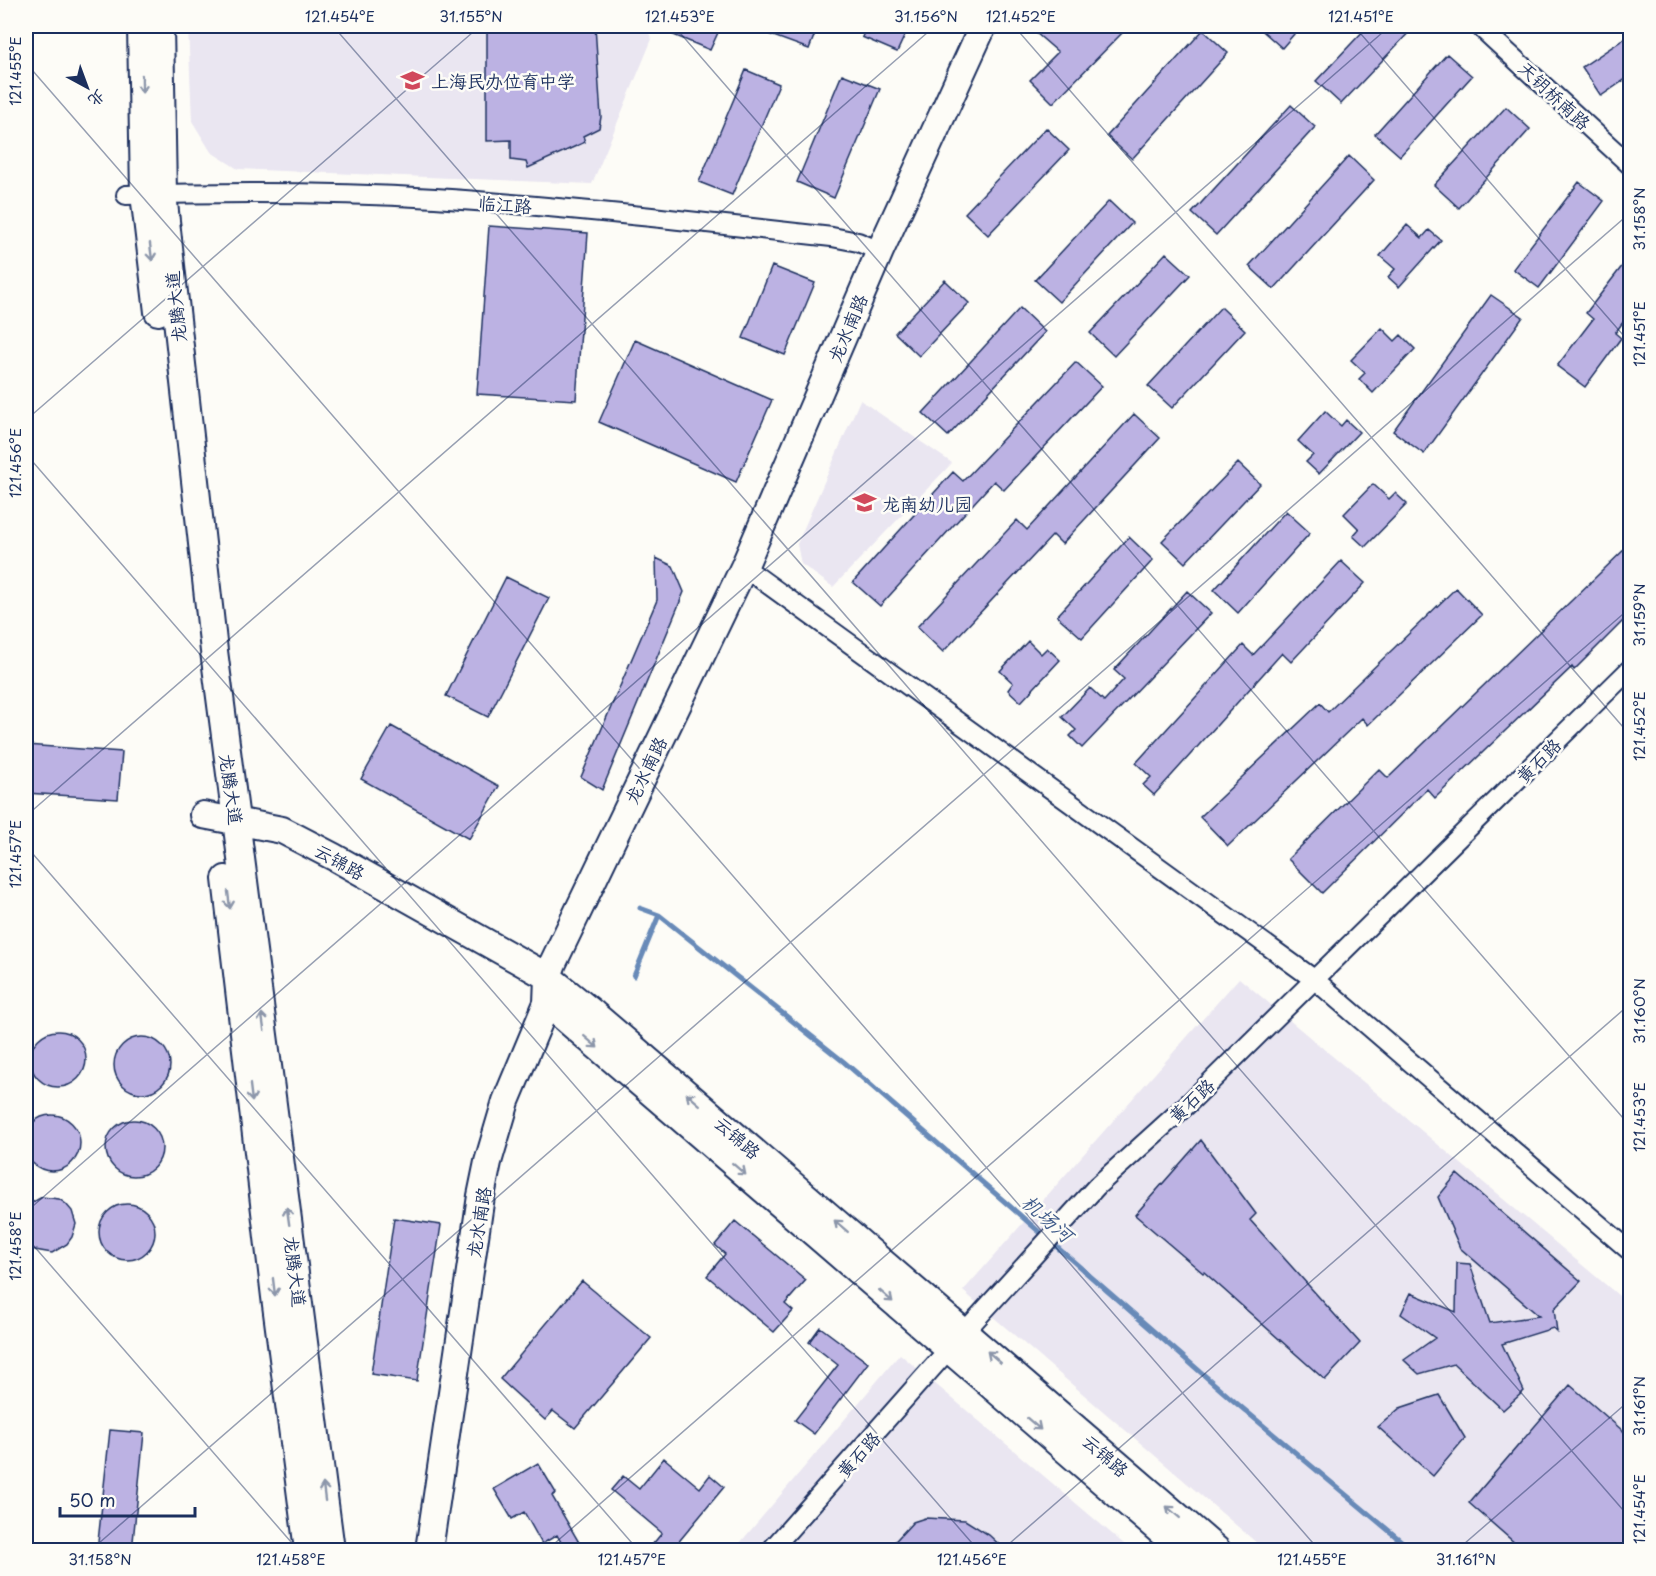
<svg xmlns="http://www.w3.org/2000/svg" width="1656" height="1576" font-family="'Playpen Sans','LXGW WenKai TC',sans-serif">
<rect width="100%" height="100%" fill="#fdfcf7"/>
<filter id="ink" filterUnits="userSpaceOnUse"><feTurbulence type="fractalNoise" baseFrequency=".0167" numOctaves="2"/><feDisplacementMap in="SourceGraphic" scale="12" xChannelSelector="R" yChannelSelector="G"/><feConvolveMatrix kernelMatrix="1 2 1 2 8 2 1 2 1" color-interpolation-filters="sRGB"/></filter>
<g filter="url(#ink)">
<!-- built -->
<path fill="#eae6f1" d="M188,26H645L652,39L592,184L238,169L211,152L192,121Z
M860,400L952,463L833,587L801,564L797,544Z
M1239,978L1630,1305V1550H1265L963,1291Z
M900,1354L1131,1550H734Z"/>
<g fill="none" stroke-linecap="round" stroke-linejoin="round">
<!-- stream -->
<path stroke="#678ab8" stroke-width="5" d="M640,908L659,915L844,1062L1235,1402L1412,1550
M634,976L659,915"/>
</g>
<!-- building -->
<path fill="#bcb2e3" stroke="#1b2f5e" stroke-width="1.5" d="M563,26H595L601,117L599,128L583,136L585,142L528,168L526,162L511,160V140L487,141V29Z
M652,26H721L710,50Z
M749,26H818L809,49L749,27Z
M867,26H909L897,52L862,37Z
M1028,26H1129L1053,103L1030,80L1058,52Z
M1257,26H1301L1282,48Z
M1368,26H1415L1341,104L1316,81Z
M1203,30L1228,53L1132,159L1107,136Z
M1630,35V76L1601,96L1582,67Z
M1447,54L1472,76L1400,156L1375,134Z
M746,70L779,84L732,195L699,182Z
M842,74L880,89L834,198L797,182Z
M1291,105L1315,127L1216,235L1192,213Z
M1506,107L1530,129L1459,208L1434,185Z
M1046,128L1069,150L988,235L965,213Z
M1349,156L1374,180L1274,289L1249,266Z
M1579,182L1604,201L1539,288L1513,269Z
M1109,201L1132,223L1059,302L1035,280Z
M1407,225L1422,238L1429,230L1441,240L1399,287L1388,277L1395,269L1380,256Z
M489,226L588,233L576,400L477,394Z
M1166,253L1190,275L1114,356L1090,333Z
M1630,256V313L1615,333L1621,338L1585,387L1557,366L1593,319L1586,313Z
M772,266L815,283L785,355L743,338Z
M945,280L969,303L919,356L895,333Z
M1491,295L1523,317L1424,454L1393,431Z
M1221,307L1245,330L1172,408L1148,386Z
M1020,308L1045,332L948,436L923,413Z
M1382,328L1395,341L1401,335L1415,349L1373,393L1359,379L1365,373L1351,360Z
M635,340L772,400L736,482L599,422Z
M1076,362L1102,386L1004,490L994,481L880,606L853,582L953,472L963,481Z
M1325,411L1341,426L1346,420L1359,432L1319,474L1306,462L1313,455L1298,441Z
M1134,414L1160,438L1062,544L1053,535L943,652L917,627L1017,520L1027,530Z
M1238,463L1260,484L1185,563L1162,541Z
M1373,484L1389,499L1395,493L1407,504L1365,547L1353,536L1359,529L1344,514Z
M1286,511L1310,533L1238,613L1214,590Z
M1129,537L1153,560L1082,638L1057,616Z
M1630,544V614L1574,670L1572,667L1435,798L1427,789L1322,893L1288,859L1379,769L1388,778Z
M656,558L673,566L684,592L602,790L581,777L657,600Z
M1341,561L1365,583L1291,662L1282,653L1154,795L1143,785L1151,777L1136,763L1243,645L1253,655Z
M506,577L549,598L488,717L446,696Z
M1456,588L1482,615L1368,725L1362,718L1228,846L1200,817L1320,703L1328,712Z
M1187,591L1211,613L1082,748L1070,736L1076,730L1062,717L1090,688L1104,701L1124,679L1114,670Z
M1028,641L1041,654L1047,648L1060,660L1021,702L1008,690L1013,683L1000,671Z
M391,726L499,786L469,839L361,779Z
M26,745L122,752L118,799L26,793Z
M30 1059a28 28 0 1 1 56 0a28 28 0 1 1-56 0Z
M114 1065a28 28 0 1 1 56 0a28 28 0 1 1-56 0Z
M24 1143a28 28 0 1 1 56 0a28 28 0 1 1-56 0Z
M106 1148a28 28 0 1 1 56 0a28 28 0 1 1-56 0Z
M1201,1140L1256,1214L1250,1220L1360,1343L1325,1380L1204,1272L1203,1273L1135,1215Z
M1457,1174L1581,1281L1554,1309L1557,1332L1553,1328L1502,1344L1524,1391L1503,1410L1454,1364L1419,1374L1404,1360L1435,1338L1401,1314L1411,1293L1456,1312L1457,1263L1470,1264L1490,1323L1539,1316L1460,1248L1438,1197Z
M42,1197L59,1199L66,1204L72,1211L76,1224L72,1237L67,1244L52,1253L35,1250L26,1244V1206Z
M99 1232a28 28 0 1 1 56 0a28 28 0 1 1-56 0Z
M394,1218L441,1225L417,1381L371,1374Z
M735,1221L806,1280L785,1304L793,1311L774,1332L707,1276L725,1254L715,1245Z
M582,1281L651,1338L575,1428L553,1411L545,1420L500,1379Z
M820,1327L868,1363L814,1434L795,1420L838,1365L809,1342Z
M1570,1385L1630,1437V1551H1524L1469,1503Z
M1439,1395L1465,1438L1433,1476L1378,1427L1400,1408Z
M110,1430L144,1433L132,1551H97Z
M664,1458L700,1488L710,1475L724,1487L671,1551H647L662,1533L611,1490L623,1476L639,1489Z
M538,1463L556,1493L552,1496L584,1551H566L557,1535L542,1544L524,1512L512,1519L494,1489Z
M925,1518L965,1520L989,1535L1006,1551H886L913,1522Z"/>
<g fill="none" stroke-linecap="round" stroke-linejoin="round">
<defs>
<path id="street" d="M1479,26L1630,165
M126,195C229,192 332,192 435,198C568,207 700,222 832,237L858,242L880,251
M744,567L1315,980L1630,1251
M771,1550L948,1350L1097,1186L1190,1102L1630,669"/>
<path id="secondary" d="M141,26L144,194L158,312
M160,26L163,194L214,651L331,1550
M203,815L282,830L334,857L548,977L594,1014L1217,1550
M226,879L275,1297L308,1550
M547,1003L1182,1550
M429,1550L481,1196L488,1162L506,1101L547,1003L548,977L553,963L744,567L880,251L983,26"/>
</defs>
<!-- street casing -->
<use href="#street" stroke="#1b2f5e" stroke-width="22"/>
<!-- secondary casing -->
<use href="#secondary" stroke="#1b2f5e" stroke-width="30"/>
<!-- street -->
<use href="#street" stroke="#fdfcf7" stroke-width="18"/>
<!-- secondary -->
<use href="#secondary" stroke="#fdfcf7" stroke-width="26"/>
</g>
<!-- one-way arrows -->
<defs><path id="oneway-shaft" d="M-6 0H5M1.5-3L5.5 0L1.5 3" fill="none" stroke-width="1.6" stroke-linecap="round" stroke-linejoin="round" transform="scale(1.5)"/></defs>
<g stroke="#8c96aa">
<use href="#oneway-shaft" transform="translate(142 84) rotate(89)"/>
<use href="#oneway-shaft" transform="translate(151 252) rotate(83)"/>
<use href="#oneway-shaft" transform="translate(229 900) rotate(83)"/>
<use href="#oneway-shaft" transform="translate(263 1022) rotate(-98)"/>
<use href="#oneway-shaft" transform="translate(591 1042) rotate(41)"/>
<use href="#oneway-shaft" transform="translate(251 1093) rotate(83)"/>
<use href="#oneway-shaft" transform="translate(693 1099) rotate(-139)"/>
<use href="#oneway-shaft" transform="translate(739 1169) rotate(41)"/>
<use href="#oneway-shaft" transform="translate(288 1216) rotate(-98)"/>
<use href="#oneway-shaft" transform="translate(841 1226) rotate(-139)"/>
<use href="#oneway-shaft" transform="translate(274 1287) rotate(83)"/>
<use href="#oneway-shaft" transform="translate(886 1296) rotate(41)"/>
<use href="#oneway-shaft" transform="translate(994 1357) rotate(-139)"/>
<use href="#oneway-shaft" transform="translate(1034 1424) rotate(41)"/>
<use href="#oneway-shaft" transform="translate(324 1492) rotate(-97)"/>
<use href="#oneway-shaft" transform="translate(1173 1512) rotate(-139)"/>
</g>
</g>
<!-- ticks -->
<path fill="none" stroke="#1b2f5e" stroke-width="1.5" stroke-opacity="0.45" d="M333,26L1630,1518M674,26L1630,1126M1014,26L1630,735M1354,26L1630,343M26,63L1319,1550M26,420L480,26M26,454L978,1550M26,816L935,26M26,846L638,1550M26,1212L1390,26M26,1237L298,1550M91,1550L1630,213M547,1550L1630,608M1002,1550L1630,1004M1457,1550L1630,1400"/>
<!-- icons -->
<defs>
<symbol id="school-bare" viewBox="-9 -9 18 18"><path d="M0-5L7-2L0 1L-7-2ZM-4 1L0 2.5L4 1V4Q0 6-4 4Z" fill="#d1495b" stroke="#fdfcf7" stroke-width="2.5" paint-order="stroke"/></symbol>
</defs>
<g fill-rule="evenodd">
<use href="#school-bare" x="396" y="64" width="33" height="33"/>
<use href="#school-bare" x="848" y="486" width="33" height="33"/>
</g>
<g text-anchor="middle" dominant-baseline="central" stroke-width="5" stroke-linejoin="round" paint-order="stroke">
<!-- poi labels -->
<g font-size="18" fill="#1b2f5e" stroke="#fdfcf7" text-anchor="start">
<text x="431" y="80">上海民办位育中学</text>
<text x="882" y="503">龙南幼儿园</text>
</g>
<!-- street labels -->
<g font-size="18" fill="#1b2f5e" stroke="#fdfcf7">
<text transform="translate(1555 95) rotate(43)">天钥桥南路</text>
<text transform="translate(505 204) rotate(4)">临江路</text>
<text transform="translate(175 307) rotate(-96)">龙腾大道</text>
<text transform="translate(847 328) rotate(-67)">龙水南路</text>
<text transform="translate(1538 760) rotate(-45)">黄石路</text>
<text transform="translate(645 770) rotate(-64)">龙水南路</text>
<text transform="translate(232 789) rotate(82)">龙腾大道</text>
<text transform="translate(340 861) rotate(29)">云锦路</text>
<text transform="translate(1191 1100) rotate(-43)">黄石路</text>
<text transform="translate(738 1137) rotate(41)">云锦路</text>
<text transform="translate(478 1222) rotate(-81)">龙水南路</text>
<text transform="translate(296 1271) rotate(83)">龙腾大道</text>
<text transform="translate(858 1454) rotate(-48)">黄石路</text>
<text transform="translate(1106 1455) rotate(41)">云锦路</text>
</g>
<!-- water labels -->
<g font-size="20" font-style="italic" fill="#415c8b" stroke="#fdfcf7">
<text transform="translate(1048 1218) rotate(41)">机场河</text>
</g>
</g>
<!-- margin -->
<rect width="1656" height="1576" fill="none" stroke="#fdfcf7" stroke-width="66"/>
<!-- north arrow -->
<g transform="translate(87 87) rotate(139)" stroke="#fdfcf7" stroke-width="4.5" paint-order="stroke">
<path d="M0-4.5L10 22L0 15L-10 22Z" fill="#1b2f5e"/>
<text y="-9" font-size="16" font-weight="bold" text-anchor="middle" fill="#1b2f5e">北</text>
</g>
<!-- scale -->
<path d="M60 1507v9h135v-9" fill="none" stroke="#1b2f5e" stroke-width="3"/>
<text x="69" y="1507" font-size="18" fill="#1b2f5e" stroke="#fdfcf7" stroke-width="4.5" paint-order="stroke">50 m</text>
<rect x="33" y="33" width="1590" height="1510" fill="none" stroke="#1b2f5e" stroke-width="2"/>
<g font-size="15" text-anchor="middle" fill="#1b2f5e">
<text x="340" y="22">121.454°E</text>
<text x="471" y="22">31.155°N</text>
<text x="680" y="22">121.453°E</text>
<text x="926" y="22">31.156°N</text>
<text x="1021" y="22">121.452°E</text>
<text x="1361" y="22">121.451°E</text>
<text transform="translate(16 71) rotate(-90)" y="5">121.455°E</text>
<text transform="translate(1640 219) rotate(-90)" y="5">31.158°N</text>
<text transform="translate(1640 334) rotate(-90)" y="5">121.451°E</text>
<text transform="translate(16 463) rotate(-90)" y="5">121.456°E</text>
<text transform="translate(1640 615) rotate(-90)" y="5">31.159°N</text>
<text transform="translate(1640 726) rotate(-90)" y="5">121.452°E</text>
<text transform="translate(16 854) rotate(-90)" y="5">121.457°E</text>
<text transform="translate(1640 1011) rotate(-90)" y="5">31.160°N</text>
<text transform="translate(1640 1117) rotate(-90)" y="5">121.453°E</text>
<text transform="translate(16 1246) rotate(-90)" y="5">121.458°E</text>
<text transform="translate(1640 1406) rotate(-90)" y="5">31.161°N</text>
<text transform="translate(1640 1509) rotate(-90)" y="5">121.454°E</text>
<text x="100" y="1565">31.158°N</text>
<text x="291" y="1565">121.458°E</text>
<text x="632" y="1565">121.457°E</text>
<text x="972" y="1565">121.456°E</text>
<text x="1312" y="1565">121.455°E</text>
<text x="1466" y="1565">31.161°N</text>
</g>
</svg>
